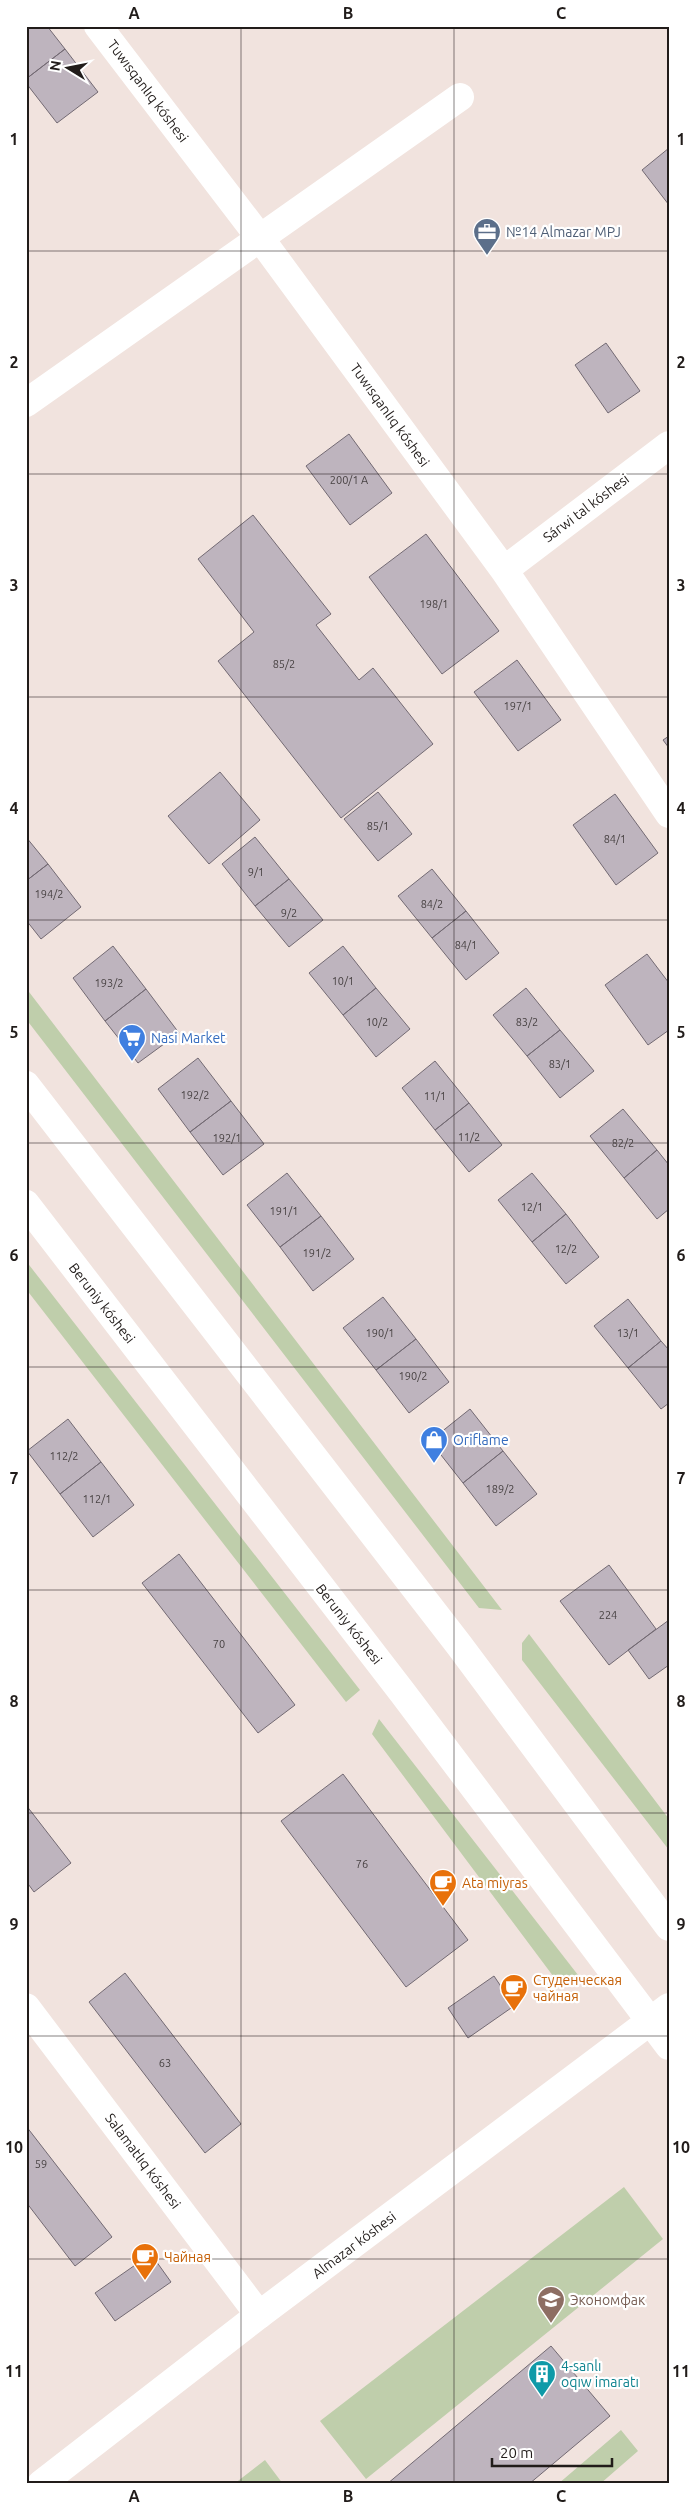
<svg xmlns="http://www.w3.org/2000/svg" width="695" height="2510" font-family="Ubuntu,sans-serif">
<rect width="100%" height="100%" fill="#f1e3de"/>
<!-- green -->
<path fill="#bfceab" d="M26,988L502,1610L479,1608L26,1019Z
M26,1261L360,1690L346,1702L26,1289Z
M529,1634L669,1819V1850L522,1660V1643Z
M379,1719L578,1975L562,1988L372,1734Z
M624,2187L663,2239L366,2479L320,2421Z
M621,2430L638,2451L600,2484H558Z
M265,2460L283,2484H234Z"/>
<!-- building -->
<path fill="#beb4be" stroke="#736a73" d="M26,26H47L65,49L26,79Z
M65,49L98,92L57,123L26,83V79Z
M669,148V205L642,170Z
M606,343L640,391L608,413L575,365Z
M349,434L392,493L350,525L306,466Z
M253,515L331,614L316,625L359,680L373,668L433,744L341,818L218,661L254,632L198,559Z
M426,534L499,631L442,674L369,577Z
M517,660L561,720L518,751L474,692Z
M669,736V748L663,740Z
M220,772L260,820L209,864L168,816Z
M378,792L412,834L378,861L344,819Z
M615,794L658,853L616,885L573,825Z
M26,837L48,864L26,881Z
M255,837L289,879L255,906L222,864Z
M48,864L81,907L41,939L26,920V881Z
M432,869L466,911L432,938L398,896Z
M289,879L323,920L289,947L255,906Z
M466,911L499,953L466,980L432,938Z
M113,946L146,989L105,1021L73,978Z
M343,946L376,988L343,1015L309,973Z
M647,954L669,983V1030L648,1045L605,985Z
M376,988L410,1029L376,1057L343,1015Z
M526,988L560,1030L527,1056L493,1015Z
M146,989L179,1033L138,1063L105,1021Z
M560,1030L594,1071L560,1098L527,1056Z
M198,1058L231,1101L190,1132L158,1089Z
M435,1061L469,1103L435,1130L402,1088Z
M231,1101L264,1144L223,1175L190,1132Z
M469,1103L502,1145L469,1172L435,1130Z
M623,1109L657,1150L624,1178L590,1136Z
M657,1150L669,1165V1209L657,1219L624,1178Z
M287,1173L321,1216L280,1247L247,1205Z
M532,1173L566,1214L532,1242L498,1200Z
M566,1214L599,1257L566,1284L532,1242Z
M321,1216L354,1259L313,1291L280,1247Z
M383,1297L416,1339L376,1370L343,1328Z
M628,1299L661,1341L628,1368L594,1326Z
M416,1339L449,1382L409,1413L376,1370Z
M661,1341L669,1350V1403L661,1409L628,1368Z
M470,1409L503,1451L463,1483L430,1441Z
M68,1419L101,1462L60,1494L27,1451Z
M503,1451L537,1494L496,1526L463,1483Z
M101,1462L134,1505L93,1537L60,1494Z
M179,1554L295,1705L258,1733L142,1583Z
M609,1565L656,1629L609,1665L560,1601Z
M669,1620V1665L649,1679L628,1650Z
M343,1774L468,1940L406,1987L281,1821Z
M26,1805L71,1863L34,1892L26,1881Z
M125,1973L241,2124L205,2153L89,2002Z
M494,1976L514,2006L468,2038L448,2008Z
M26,2126L112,2237L75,2266L26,2202Z
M151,2254L171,2282L115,2321L95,2293Z
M551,2346L610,2416L529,2484H387Z"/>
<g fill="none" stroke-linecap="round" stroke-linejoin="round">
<!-- minor -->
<path stroke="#fff" stroke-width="28" d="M98,26L260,238L504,570L669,814
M26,403L460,97
M504,570L669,445
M26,2007L259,2315"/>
<!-- tertiary -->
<path stroke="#fff" stroke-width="28" d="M26,1085L459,1645L669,1927
M26,1204L402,1692L669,2046
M41,2484L259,2315L669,2007"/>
</g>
<!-- grid -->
<path fill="none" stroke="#211c1a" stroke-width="1" stroke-opacity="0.55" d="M241,26V2484M454,26V2484M26,251H669M26,474H669M26,697H669M26,920H669M26,1143H669M26,1367H669M26,1590H669M26,1813H669M26,2036H669M26,2259H669"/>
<!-- icons -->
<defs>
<symbol id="office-pin" viewBox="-11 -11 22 30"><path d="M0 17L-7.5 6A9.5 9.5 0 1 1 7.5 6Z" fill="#5c6f8a" stroke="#fff"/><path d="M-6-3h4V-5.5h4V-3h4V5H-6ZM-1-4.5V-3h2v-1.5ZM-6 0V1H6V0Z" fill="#fff"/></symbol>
<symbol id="supermarket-pin" viewBox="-11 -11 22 30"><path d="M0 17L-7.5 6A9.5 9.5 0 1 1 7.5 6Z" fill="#3f7fe0" stroke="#fff"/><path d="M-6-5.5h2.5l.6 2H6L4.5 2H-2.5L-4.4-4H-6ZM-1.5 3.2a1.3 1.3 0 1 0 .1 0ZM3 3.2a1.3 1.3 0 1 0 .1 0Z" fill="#fff"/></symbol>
<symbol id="shop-pin" viewBox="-11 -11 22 30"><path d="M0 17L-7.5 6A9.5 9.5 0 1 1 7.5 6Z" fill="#3f7fe0" stroke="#fff"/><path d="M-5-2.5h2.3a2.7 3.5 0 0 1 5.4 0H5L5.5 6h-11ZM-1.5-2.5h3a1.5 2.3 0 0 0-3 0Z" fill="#fff"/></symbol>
<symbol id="cafe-pin" viewBox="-11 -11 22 30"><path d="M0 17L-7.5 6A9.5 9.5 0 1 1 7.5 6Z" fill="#e8710a" stroke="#fff"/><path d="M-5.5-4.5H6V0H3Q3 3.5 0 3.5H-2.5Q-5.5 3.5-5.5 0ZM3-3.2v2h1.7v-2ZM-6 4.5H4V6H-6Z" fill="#fff"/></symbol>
<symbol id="university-pin" viewBox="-11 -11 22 30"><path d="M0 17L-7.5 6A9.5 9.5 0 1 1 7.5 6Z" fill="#8d6e63" stroke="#fff"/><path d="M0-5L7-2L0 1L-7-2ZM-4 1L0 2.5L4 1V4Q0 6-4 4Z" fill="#fff"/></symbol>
<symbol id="building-pin" viewBox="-11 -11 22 30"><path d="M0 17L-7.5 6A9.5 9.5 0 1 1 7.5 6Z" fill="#0f9aa8" stroke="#fff"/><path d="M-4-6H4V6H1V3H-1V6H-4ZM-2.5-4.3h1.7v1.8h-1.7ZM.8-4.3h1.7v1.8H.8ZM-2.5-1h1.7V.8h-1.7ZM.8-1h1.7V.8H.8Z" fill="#fff"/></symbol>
</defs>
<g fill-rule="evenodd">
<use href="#office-pin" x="471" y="216" width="32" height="43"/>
<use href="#supermarket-pin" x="116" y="1022" width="32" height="43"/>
<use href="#shop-pin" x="418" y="1424" width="32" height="43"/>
<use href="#cafe-pin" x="427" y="1867" width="32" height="43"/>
<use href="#cafe-pin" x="498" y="1972" width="32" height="43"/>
<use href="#cafe-pin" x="129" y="2241" width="32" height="43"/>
<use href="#university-pin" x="535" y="2284" width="32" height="43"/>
<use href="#building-pin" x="526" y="2358" width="32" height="43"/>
</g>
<g text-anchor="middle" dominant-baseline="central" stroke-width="4.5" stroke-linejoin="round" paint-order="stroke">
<!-- number labels -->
<g font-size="11" fill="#484243">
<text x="349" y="480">200/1 А</text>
<text x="434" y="604">198/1</text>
<text x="284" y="664">85/2</text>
<text x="518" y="706">197/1</text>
<text x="378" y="826">85/1</text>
<text x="615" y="839">84/1</text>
<text x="256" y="872">9/1</text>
<text x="49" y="894">194/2</text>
<text x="432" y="904">84/2</text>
<text x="289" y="913">9/2</text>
<text x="466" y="945">84/1</text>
<text x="343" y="981">10/1</text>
<text x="109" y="983">193/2</text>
<text x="377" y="1022">10/2</text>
<text x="527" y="1022">83/2</text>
<text x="560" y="1064">83/1</text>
<text x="195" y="1095">192/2</text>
<text x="435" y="1096">11/1</text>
<text x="469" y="1137">11/2</text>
<text x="227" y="1138">192/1</text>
<text x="623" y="1143">82/2</text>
<text x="532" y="1207">12/1</text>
<text x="284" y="1211">191/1</text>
<text x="566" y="1249">12/2</text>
<text x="317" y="1253">191/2</text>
<text x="380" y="1333">190/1</text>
<text x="628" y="1333">13/1</text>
<text x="413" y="1376">190/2</text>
<text x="64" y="1456">112/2</text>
<text x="500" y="1489">189/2</text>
<text x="97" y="1499">112/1</text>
<text x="608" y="1615">224</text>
<text x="219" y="1644">70</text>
<text x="362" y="1864">76</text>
<text x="165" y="2063">63</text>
<text x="41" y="2164">59</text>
</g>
<!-- street labels -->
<g font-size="14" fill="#211c1a" stroke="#fff">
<text transform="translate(148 91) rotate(53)">Tuwısqanlıq kóshesi</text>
<text transform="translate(390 415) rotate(54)">Tuwısqanlıq kóshesi</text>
<text transform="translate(586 508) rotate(-37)">Sárwi tal kóshesi</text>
<text transform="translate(102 1303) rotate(52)">Beruniy kóshesi</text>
<text transform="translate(349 1624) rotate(52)">Beruniy kóshesi</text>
<text transform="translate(143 2161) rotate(53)">Salamatlıq kóshesi</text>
<text transform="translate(354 2245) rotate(-37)">Almazar kóshesi</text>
</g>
<!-- service labels -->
<g font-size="14" fill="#4e5e75" stroke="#fff" text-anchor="start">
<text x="506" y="232">№14 Almazar MPJ</text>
</g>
<!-- shop labels -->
<g font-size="14" fill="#366cbe" stroke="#fff" text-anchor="start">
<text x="151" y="1038">Nasi Market</text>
<text x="453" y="1440">Oriflame</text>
</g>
<!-- food labels -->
<g font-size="14" fill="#c56008" stroke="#fff" text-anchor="start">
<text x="462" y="1883">Ata miyras</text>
<text x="533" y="1980">Студенческая<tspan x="533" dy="16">чайная</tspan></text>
<text x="164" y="2257">Чайная</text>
</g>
<!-- education labels -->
<g font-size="14" fill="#785e54" stroke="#fff" text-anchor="start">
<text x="570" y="2300">Экономфак</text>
</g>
<!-- culture labels -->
<g font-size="14" fill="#0d838f" stroke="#fff" text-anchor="start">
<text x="561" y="2366">4-sanlı<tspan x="561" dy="16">oqıw imaratı</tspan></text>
</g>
</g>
<!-- border -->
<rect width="695" height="2510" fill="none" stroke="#ffffff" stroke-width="55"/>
<!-- north arrow -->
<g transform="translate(68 68) rotate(280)" stroke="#ffffff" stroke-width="4" paint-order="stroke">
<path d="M0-4L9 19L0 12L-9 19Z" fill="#211c1a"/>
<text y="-8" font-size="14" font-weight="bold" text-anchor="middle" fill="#211c1a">N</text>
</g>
<!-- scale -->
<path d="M492 2458v8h120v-8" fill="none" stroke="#211c1a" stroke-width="2.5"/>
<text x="500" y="2458" font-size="15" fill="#211c1a" stroke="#ffffff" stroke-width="4" paint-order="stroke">20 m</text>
<rect x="28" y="28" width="640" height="2454" fill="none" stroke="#211c1a" stroke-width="2"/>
<g font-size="16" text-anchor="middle" font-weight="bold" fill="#211c1a">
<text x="134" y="19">A</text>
<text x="348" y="19">B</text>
<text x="561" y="19">C</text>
<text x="14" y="145">1</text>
<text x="681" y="145">1</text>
<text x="14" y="368">2</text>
<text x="681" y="368">2</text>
<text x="14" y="591">3</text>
<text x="681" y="591">3</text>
<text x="14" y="814">4</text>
<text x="681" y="814">4</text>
<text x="14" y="1038">5</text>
<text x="681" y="1038">5</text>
<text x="14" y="1261">6</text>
<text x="681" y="1261">6</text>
<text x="14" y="1484">7</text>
<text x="681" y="1484">7</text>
<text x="14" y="1707">8</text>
<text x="681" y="1707">8</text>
<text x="14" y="1930">9</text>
<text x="681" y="1930">9</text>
<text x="14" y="2153">10</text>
<text x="681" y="2153">10</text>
<text x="14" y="2377">11</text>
<text x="681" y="2377">11</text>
<text x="134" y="2502">A</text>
<text x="348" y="2502">B</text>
<text x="561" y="2502">C</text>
</g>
</svg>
